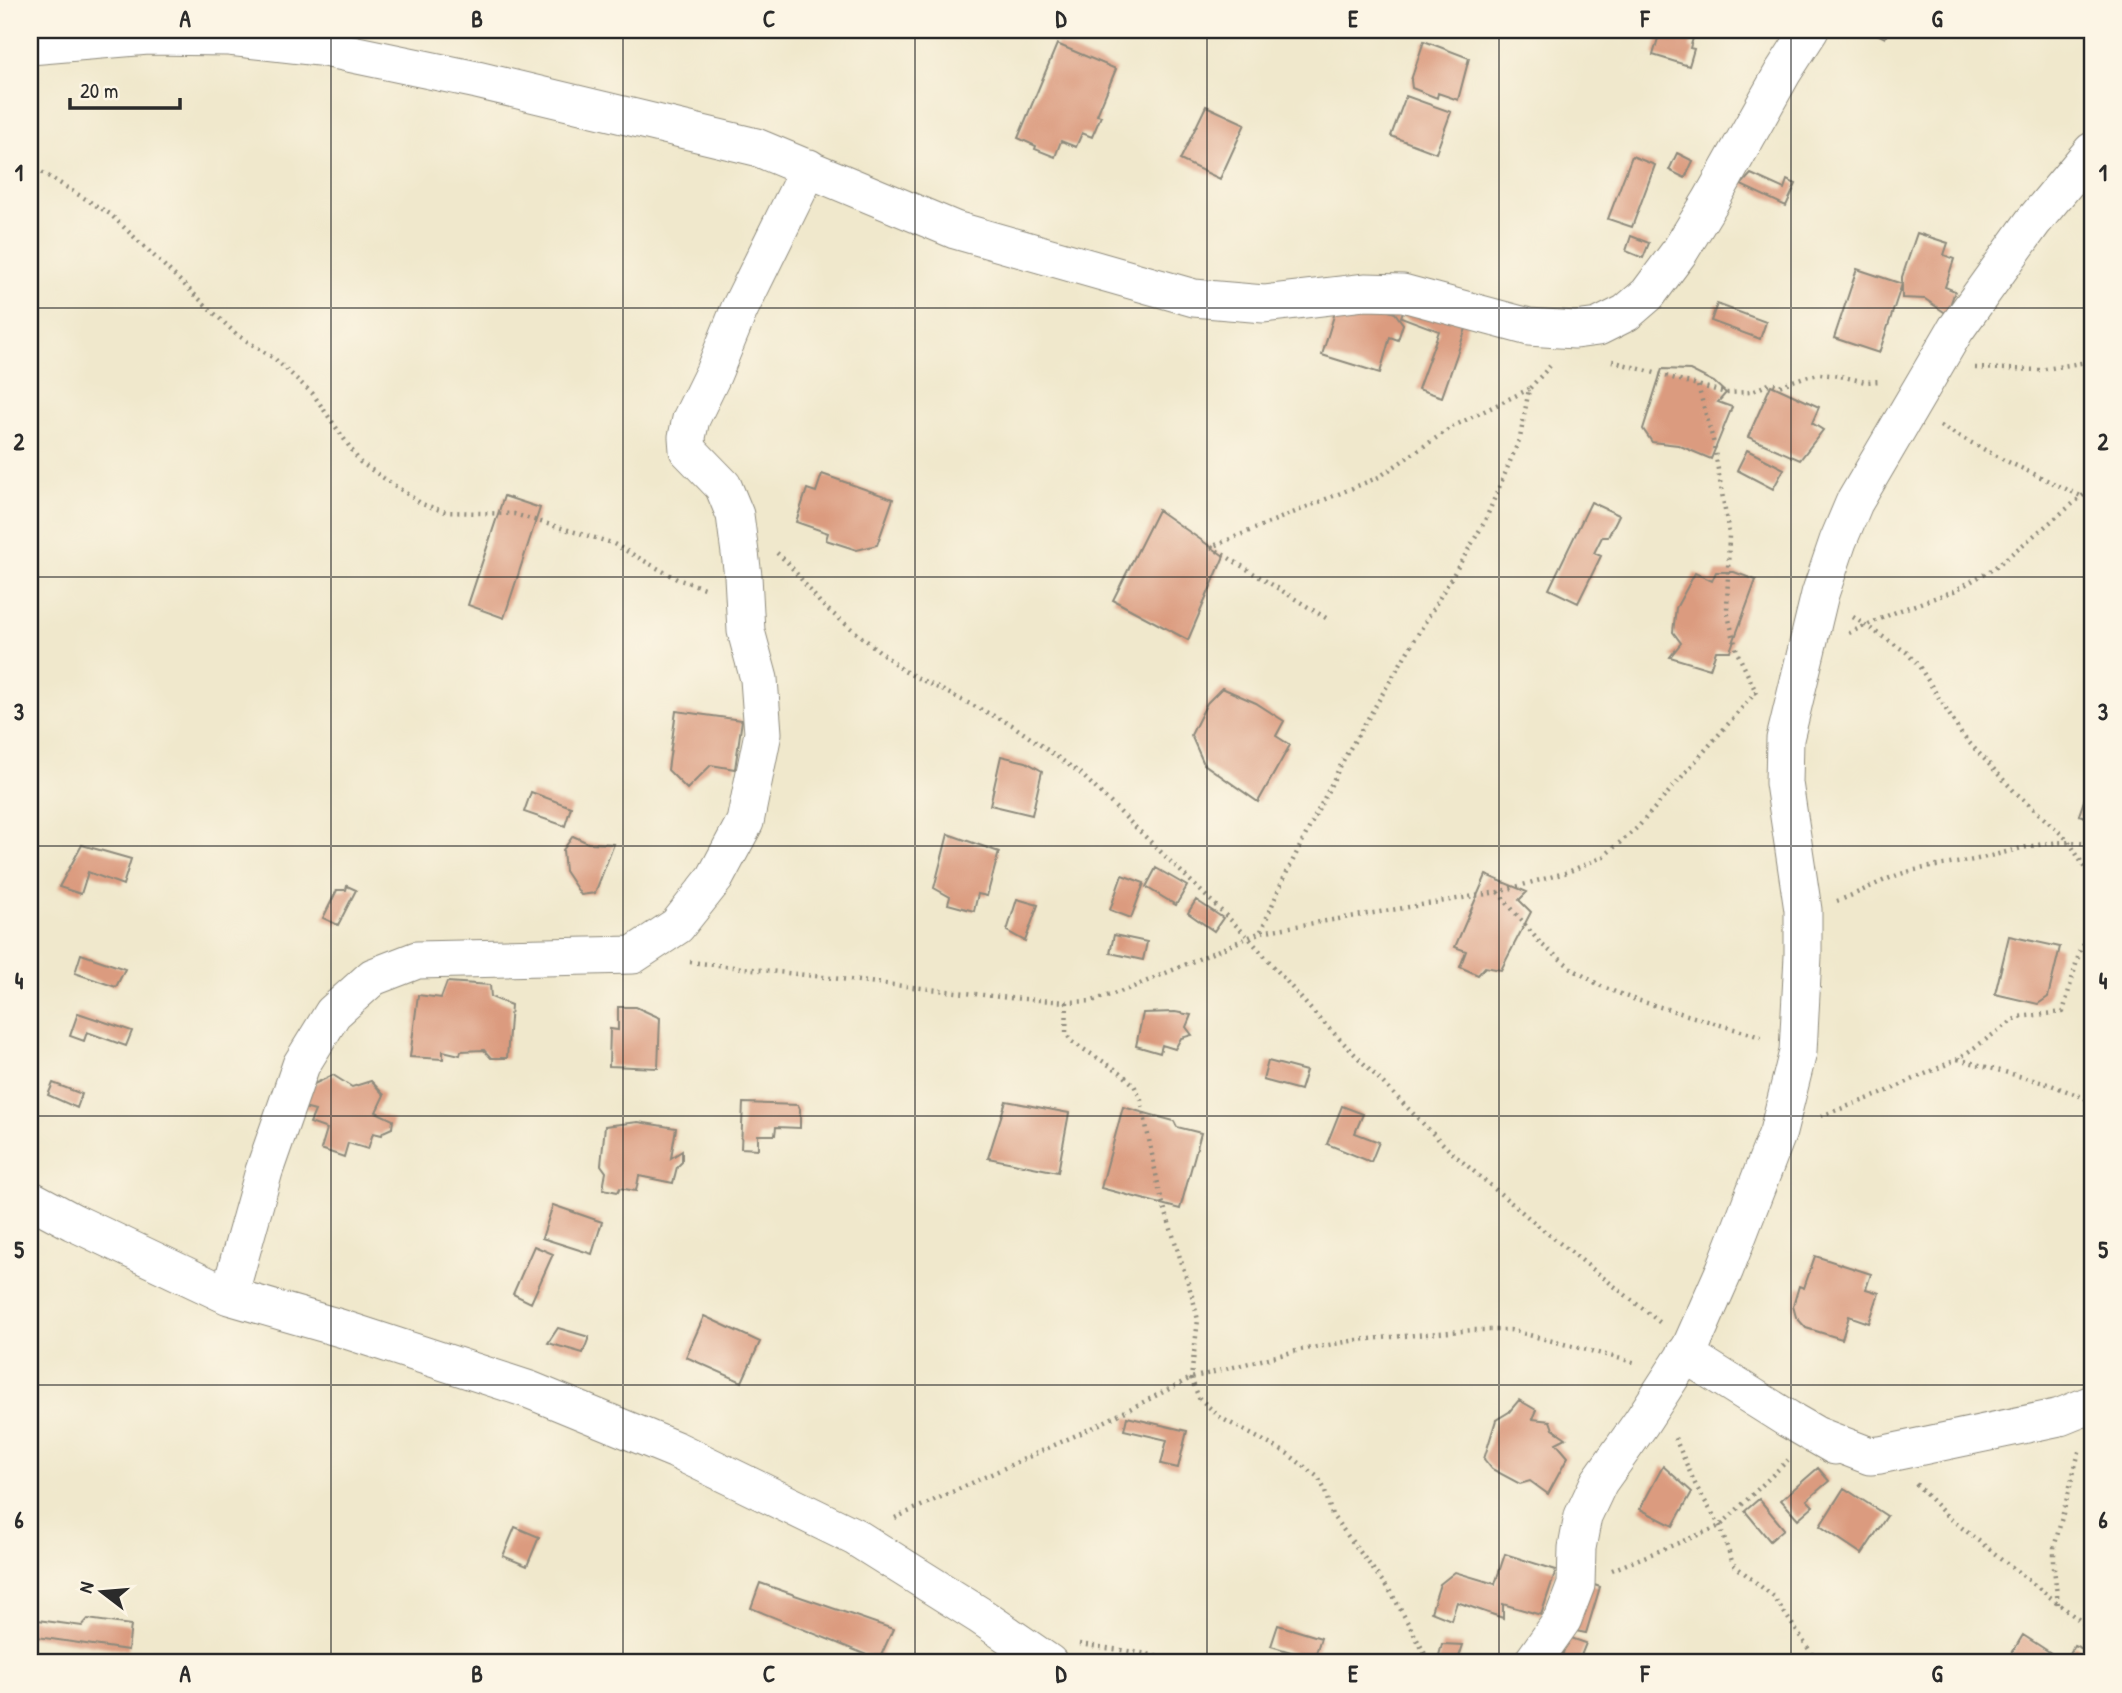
<svg xmlns="http://www.w3.org/2000/svg" width="2122" height="1693" font-family="'Patrick Hand',sans-serif">
<rect width="100%" height="100%" fill="#fcf5e5"/>
<filter id="ink" filterUnits="userSpaceOnUse"><feTurbulence type="fractalNoise" baseFrequency=".0143" numOctaves="2"/><feDisplacementMap in="SourceGraphic" scale="14" xChannelSelector="R" yChannelSelector="G"/><feConvolveMatrix kernelMatrix="1 2 1 2 8 2 1 2 1" color-interpolation-filters="sRGB"/></filter>
<filter id="wash" filterUnits="userSpaceOnUse"><feTurbulence type="fractalNoise" baseFrequency=".00686" numOctaves="4" result="noise"/><feDisplacementMap in="SourceGraphic" scale="28" xChannelSelector="R" yChannelSelector="G"/><feGaussianBlur stdDeviation="1.57" result="paint"/><feColorMatrix in="noise" values="0 0 0 0 0 0 0 0 0 0 0 0 0 0 0 0 0 1.4 0 .05"/><feComposite in="paint" operator="in"/></filter>
<g filter="url(#wash)">
<rect width="100%" height="100%" fill="#f0e8cc"/>
<g id="blocks">
<!-- building -->
<path fill="#db9b7f" d="M1665,30L1695,32L1690,48L1694,49L1689,66L1653,55L1660,32L1664,33Z
M1869,30H1889L1885,38Z
M1424,41L1469,58L1458,100L1438,93L1437,98L1412,88L1411,80Z
M1057,44L1116,69L1097,115L1101,116L1092,137L1082,133L1076,147L1061,141L1055,157L1035,149L1036,146L1018,138Z
M1406,96L1451,112L1436,153L1391,136Z
M1206,106L1245,124L1220,179L1180,160Z
M1677,153L1693,161L1685,178L1669,170Z
M1632,156L1655,165L1632,227L1608,219Z
M1751,174L1784,189L1787,180L1796,184L1786,206L1741,185Z
M1917,233L1948,243L1944,255L1954,259L1945,287L1955,291L1947,314L1925,299L1902,298V277Z
M1631,236L1649,243L1643,258L1626,251Z
M1857,269L1902,284L1879,353L1834,338Z
M1409,295L1470,317L1442,397L1418,389L1439,331L1401,317Z
M1340,296L1395,313L1403,324L1398,340L1390,337L1380,373L1322,355Z
M1717,304L1766,322L1760,339L1711,321Z
M1662,369L1690,370L1714,382L1726,393L1718,402L1732,407L1711,459L1678,445L1652,442L1643,429Z
M1771,385L1819,407L1812,423L1823,430L1800,460L1748,437Z
M1747,450L1784,469L1773,489L1737,470Z
M822,474L893,499L877,545L857,550L826,540L828,533L796,522L807,489L816,492Z
M504,496L540,508L504,618L468,605Z
M1591,502L1619,515L1608,537H1602L1594,553L1601,556L1578,603L1549,589Z
M1158,510L1224,556L1188,640L1113,600Z
M1716,572H1734L1756,580L1730,651H1716L1710,669L1670,657L1681,643L1673,632L1676,608L1695,573L1712,581Z
M1222,688L1256,703L1284,721L1276,736L1290,745L1258,802L1204,764L1191,735L1207,703Z
M676,711L742,720L735,769L711,765L687,789L668,770Z
M1001,756L1026,762L1042,771L1032,815L990,805Z
M2088,789L2092,790L2091,819L2079,815Z
M531,792L571,807L565,826L524,812Z
M948,834L999,852L987,896L978,894L974,911L948,904L950,897L934,888Z
M573,836L588,843L614,844L595,893L581,895L565,871L563,850Z
M82,845L131,859L123,885L88,872L81,894L59,887Z
M1156,868L1187,886L1176,905L1146,887Z
M1122,875L1144,883L1131,918L1110,910Z
M1486,875L1527,892L1519,900L1531,912L1501,970L1485,967L1478,975L1460,967L1466,951L1455,947Z
M347,886L356,890L338,925L323,918L337,890H346Z
M1017,899L1038,905L1025,941L1007,931Z
M1196,900L1223,918L1214,931L1188,913Z
M1114,935L1147,942L1143,960L1110,953Z
M2009,936L2060,947L2048,997L2038,1004L1995,994Z
M81,954L125,969L116,987L75,973Z
M447,982L490,985L491,997L511,1005L507,1058H491L484,1050L461,1051L460,1055L443,1051V1059L410,1057L418,995L441,998Z
M618,1007H636L660,1018L658,1068L609,1066L610,1029L618,1030Z
M1175,1012L1191,1015L1186,1027L1192,1035L1181,1038L1175,1049L1162,1045L1160,1053L1136,1046L1143,1013Z
M78,1013L132,1031L126,1046L87,1032L84,1041L70,1036Z
M1268,1061L1306,1071L1300,1090L1263,1080Z
M333,1075L352,1087L371,1081L384,1095L376,1112L393,1120L392,1128L383,1132L382,1135L373,1133L368,1149L348,1143L344,1157L321,1149L327,1129L310,1123L315,1111L304,1108L312,1085Z
M53,1083L82,1094L77,1108L48,1095Z
M1006,1101L1069,1113L1058,1172L988,1158Z
M743,1103L798,1105L800,1109V1128L776,1127L775,1135H758V1149L741,1148Z
M1342,1106L1363,1114L1355,1133L1379,1142L1371,1162L1327,1144Z
M1123,1107L1174,1121L1177,1127L1201,1133L1180,1209L1101,1188Z
M638,1122L676,1128L671,1158L682,1151V1162L677,1167L673,1183L639,1176L636,1191L620,1188L618,1192L603,1189L606,1172L601,1165L605,1126Z
M553,1205L602,1222L592,1254L542,1238Z
M534,1246L553,1254L531,1303L513,1294Z
M1815,1256L1871,1274L1866,1289L1879,1293L1869,1323L1849,1316L1842,1339L1806,1328L1796,1317L1793,1306L1799,1286L1804,1288Z
M704,1316L760,1342L742,1382L686,1357Z
M558,1328L589,1337L583,1353L548,1343Z
M1519,1400L1536,1410L1532,1419L1550,1421L1553,1429L1566,1438L1556,1443L1568,1457L1548,1494L1530,1481L1520,1484L1492,1469L1484,1459L1496,1420L1509,1412Z
M1127,1417L1187,1431L1178,1468L1161,1464L1167,1440L1124,1430Z
M1663,1466L1692,1492L1673,1526L1640,1509Z
M1818,1468L1829,1481L1807,1500L1813,1506L1798,1519L1781,1500Z
M1844,1488L1887,1516L1862,1554L1820,1526Z
M1759,1499L1784,1529L1770,1541L1745,1511Z
M515,1527L539,1537L527,1566L503,1556Z
M1505,1554L1556,1570L1541,1615L1503,1604V1618L1457,1602L1451,1620L1431,1612L1440,1584L1455,1572L1495,1584Z
M1574,1578L1600,1587L1586,1633L1566,1629Z
M760,1583L893,1629L879,1660L751,1608Z
M30,1619L82,1626L88,1619L131,1625L128,1650L30,1636Z
M1278,1625L1321,1638L1314,1659L1271,1646Z
M2023,1635L2054,1655L2049,1663H2006Z
M1568,1637L1586,1643L1578,1663H1560Z
M1442,1644L1463,1645L1457,1663H1437Z
M2074,1645L2092,1653V1663H2080L2068,1658Z"/>
</g>
</g>
<g filter="url(#ink)">
<use href="#blocks" fill-opacity="0" stroke="#8e8a7c" stroke-width="2"/>
<g fill="none" stroke-linecap="round" stroke-linejoin="round">
<defs>
<path id="street" d="M30,46L148,36L229,37L319,47L477,80L756,147L955,230L1194,298L1264,304L1365,292L1403,293L1529,327L1575,330L1598,327L1626,313L1648,294L1680,251L1710,202L1783,72L1810,30
M30,1199L73,1222L229,1296L340,1328L530,1390L676,1450L855,1537L979,1615L1049,1663
M229,1296L264,1171L301,1065L333,1013L373,977L417,960L633,955L677,926L715,878L745,822L763,733L759,679L746,631L743,576L735,515L723,486L688,450L687,437L691,419L713,374L739,310L809,168
M1685,1354L1788,1419L1835,1446
M1813,1434L1870,1456L1880,1455L2060,1417L2092,1404
M1532,1663L1563,1619L1576,1585L1577,1548L1583,1516L1599,1482L1641,1423L1691,1346L1725,1269L1778,1132L1798,1052L1803,956V910L1784,783L1785,739L1820,594L1838,541L1854,503L1956,329L2033,222L2092,151"/>
</defs>
<!-- street casing -->
<use href="#street" stroke="#8e8a7c" stroke-width="39"/>
<!-- path -->
<path stroke="#8e8a7c" stroke-width="4.5" stroke-dasharray="2 5" stroke-linecap="butt" d="M30,165L110,214L236,334L275,359L313,394L360,462L422,504L446,512L514,514L612,543L677,579L707,589
M1612,361L1726,393L1751,392L1771,383L1779,386L1804,377L1820,374L1840,376L1865,382L1881,381
M1975,368L2040,370L2092,361
M1698,386L1713,440L1729,534L1727,611L1737,652L1757,694
M1940,426L2002,459L2083,497
M777,553L788,563L822,605L904,671L1012,725L1080,773L1247,936L1314,1013L1451,1152L1542,1229L1662,1324
M1853,617L1906,652L1919,666L1962,735L2014,791L2068,840L2092,880
M1326,618L1211,547L1379,477L1452,427L1529,389
M1849,633L1898,611L1954,591L1993,569L2092,488
M1498,892L1541,944L1574,970L1601,986L1630,998L1761,1037
M1837,901C1860,893 1883,879 1907,872C1933,865 1960,864 1986,857C2024,848 2052,838 2092,844
M1261,931L1283,880L1345,757L1484,523L1520,438L1529,389L1550,366
M690,962L1010,998L1067,1002L1092,1001L1131,988L1261,932L1498,892L1568,872L1604,856L1638,827L1756,692
M1067,1002L1066,1033L1072,1042L1120,1072L1134,1085L1141,1100L1160,1194L1193,1299L1198,1320L1191,1378L1199,1398L1221,1418L1288,1454L1318,1477L1324,1488L1332,1515L1392,1594L1430,1663
M1958,1059L2051,1085L2085,1098L2092,1106
M1821,1116L1881,1094L1958,1059L2018,1017L2063,1012L2080,950L2092,933
M1675,1438L1696,1486L1720,1526L1733,1564L1774,1597L1818,1663
M1916,1484L1947,1516L2092,1630
M895,1518L1094,1427L1191,1378L1300,1350L1357,1340L1474,1330H1510L1637,1363
M1612,1570L1720,1526L1788,1460
M2058,1604L2054,1568V1548L2080,1448
M1079,1644L1148,1654L1177,1663"/>
<!-- street -->
<use href="#street" stroke="#fff" stroke-width="37"/>
</g>
</g>
<!-- grid -->
<path fill="none" stroke="#2b2b2b" stroke-width="2" stroke-opacity="0.55" d="M331,30V1663M623,30V1663M915,30V1663M1207,30V1663M1499,30V1663M1791,30V1663M30,308H2092M30,577H2092M30,846H2092M30,1116H2092M30,1385H2092"/>
<!-- margin -->
<rect width="2122" height="1693" fill="none" stroke="#fcf5e5" stroke-width="77"/>
<!-- north arrow -->
<g transform="translate(102 1592) rotate(286)" stroke="#fcf5e5" stroke-width="5" paint-order="stroke">
<path d="M0-5L12 26L0 18L-12 26Z" fill="#2b2b2b"/>
<text y="-10" font-size="19" font-weight="bold" text-anchor="middle" fill="#2b2b2b">N</text>
</g>
<!-- scale -->
<path d="M70 98v10h110v-10" fill="none" stroke="#2b2b2b" stroke-width="3.5"/>
<text x="80" y="98" font-size="21" fill="#2b2b2b" stroke="#fcf5e5" stroke-width="5" paint-order="stroke">20 m</text>
<rect x="38" y="38" width="2046" height="1616" fill="none" stroke="#2b2b2b" stroke-width="2.5"/>
<g font-size="23" text-anchor="middle" font-weight="bold" fill="#2b2b2b">
<text x="185" y="27">A</text>
<text x="477" y="27">B</text>
<text x="769" y="27">C</text>
<text x="1061" y="27">D</text>
<text x="1353" y="27">E</text>
<text x="1645" y="27">F</text>
<text x="1937" y="27">G</text>
<text x="19" y="181">1</text>
<text x="2103" y="181">1</text>
<text x="19" y="450">2</text>
<text x="2103" y="450">2</text>
<text x="19" y="720">3</text>
<text x="2103" y="720">3</text>
<text x="19" y="989">4</text>
<text x="2103" y="989">4</text>
<text x="19" y="1258">5</text>
<text x="2103" y="1258">5</text>
<text x="19" y="1528">6</text>
<text x="2103" y="1528">6</text>
<text x="185" y="1682">A</text>
<text x="477" y="1682">B</text>
<text x="769" y="1682">C</text>
<text x="1061" y="1682">D</text>
<text x="1353" y="1682">E</text>
<text x="1645" y="1682">F</text>
<text x="1937" y="1682">G</text>
</g>
</svg>
